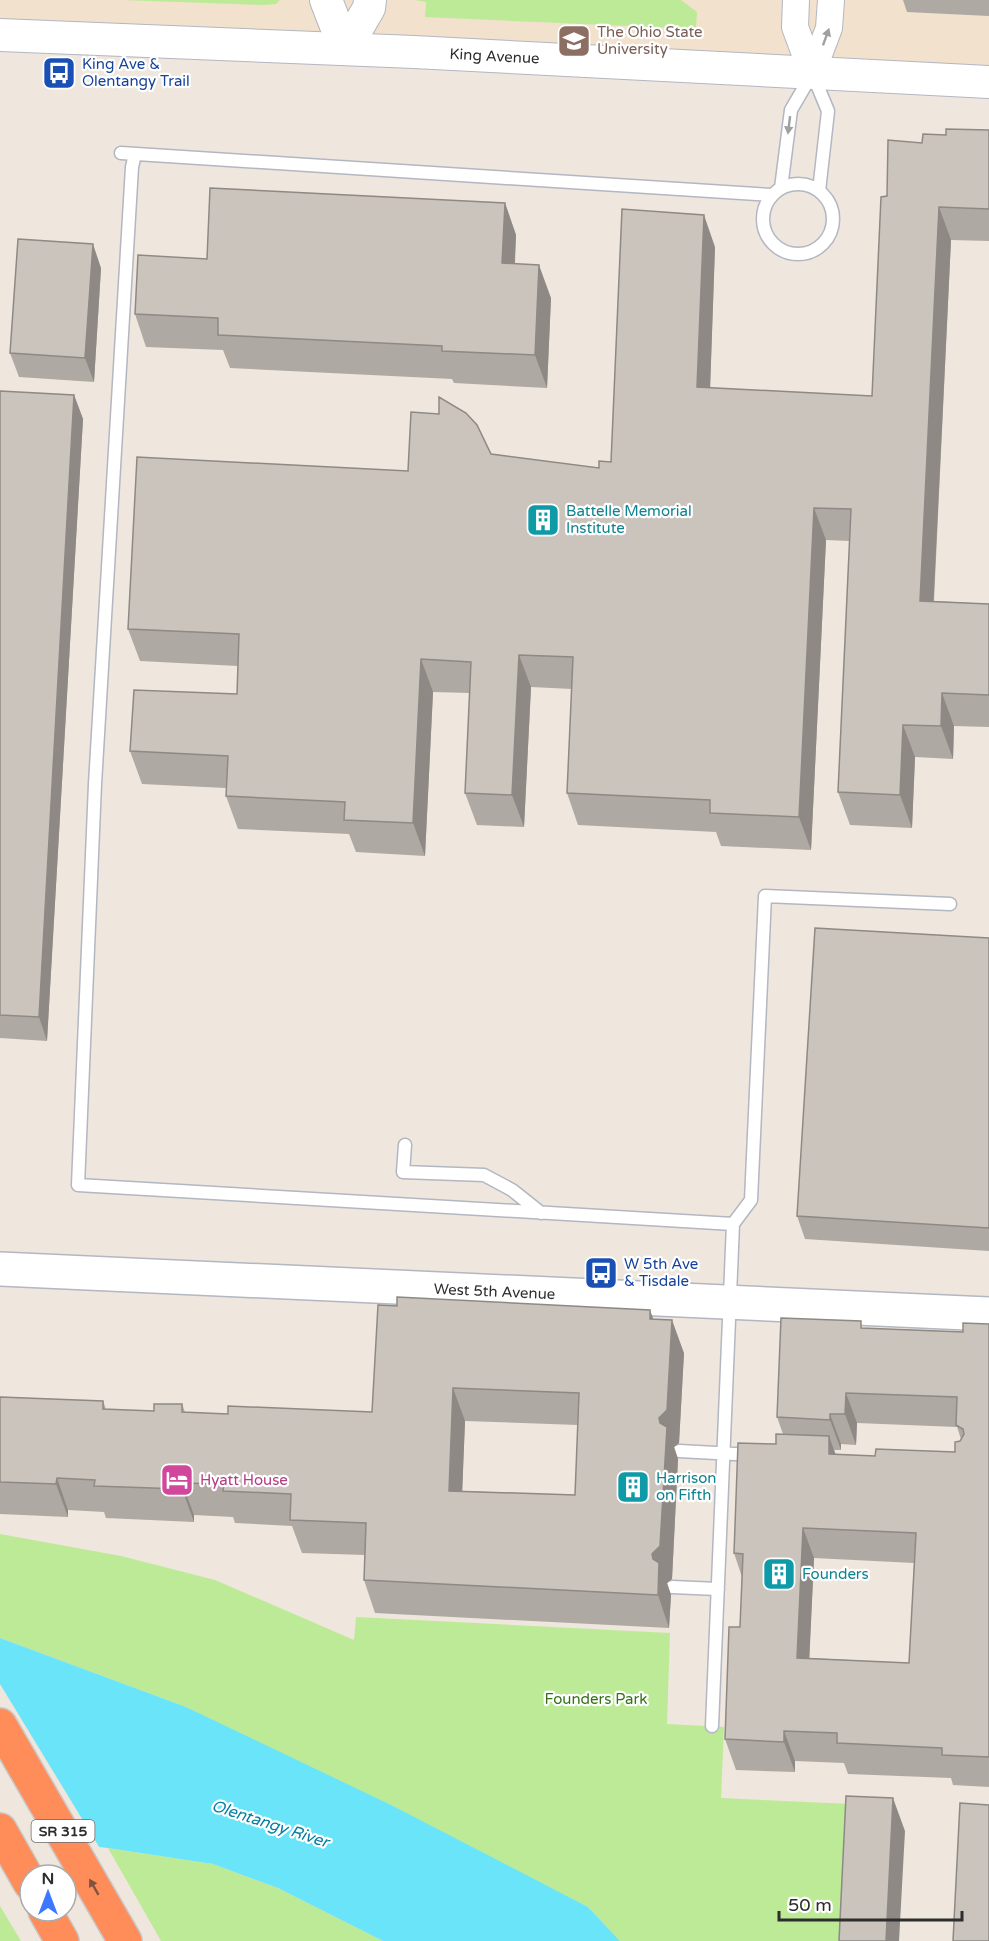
<svg xmlns="http://www.w3.org/2000/svg" width="989" height="1941" font-family="'Varela Round',sans-serif">
<rect width="100%" height="100%" fill="#efe6de"/>
<!-- education -->
<path fill="#f2e1cd" d="M0,0H989V82L0,35Z"/>
<!-- green -->
<path fill="#bdea97" d="M123,0H280L276,4L263,5Z
M415,0H681L697,12L696,29L425,17L426,2Z
M0,1534L121,1556L215,1580L354,1640L356,1617L670,1633L667,1724L724,1727L721,1798L851,1804L845,1941H620L588,1907L186,1707L0,1638Z
M108,1848L213,1864L278,1888L383,1941H161Z
M0,1906L21,1941H0Z"/>
<!-- water -->
<path fill="#6ae4f9" d="M0,1638L186,1707L391,1805L588,1907L620,1941H383L278,1888L213,1864L108,1848L0,1836Z"/>
<!-- pier -->
<path fill="#efe6de" d="M0,1684L101,1850L0,1839Z"/>
<g fill="none" stroke-linecap="round" stroke-linejoin="round">
<defs>
<path id="service" d="M813,75L828,111L819,191
M121,153L771,195
M135,154L132,167L95,784L78,1185L733,1224L712,1726
M763 219a35 35 0 1 1 70 0a35 35 0 1 1-70 0Z
M781,188L791,110L812,74
M405,1145L403,1172L484,1175L512,1190L541,1213
M733,1224L751,1200L765,896L950,904
M679,1451L753,1455
M672,1587L718,1589"/>
<path id="minor" d="M796,0L795,27L812,73
M812,73L829,28L831,0"/>
<g id="tertiary">
<path d="M326,0L345,49"/>
<path id="s1" d="M0,35L414,52L989,82"/>
<path d="M345,49L369,8L370,0"/>
</g>
<g id="secondary">
<path id="s2" d="M0,1269L989,1314"/>
</g>
<path id="motorway" d="M0,1725L125,1941
M0,1830L30,1883
M45,1911L62,1941"/>
</defs>
<!-- service casing -->
<use href="#service" stroke="#b2b7c1" stroke-width="15"/>
<!-- minor casing -->
<use href="#minor" stroke="#b2b7c1" stroke-width="28"/>
<!-- tertiary casing -->
<use href="#tertiary" stroke="#b2b7c1" stroke-width="34"/>
<!-- secondary casing -->
<use href="#secondary" stroke="#b2b7c1" stroke-width="36"/>
<!-- motorway casing -->
<use href="#motorway" stroke="#c8c8c8" stroke-width="36"/>
<!-- service -->
<use href="#service" stroke="#fff" stroke-width="12"/>
<!-- minor -->
<use href="#minor" stroke="#fff" stroke-width="26"/>
<!-- tertiary -->
<use href="#tertiary" stroke="#fff" stroke-width="32"/>
<!-- secondary -->
<use href="#secondary" stroke="#fff" stroke-width="33"/>
<!-- motorway -->
<use href="#motorway" stroke="#ff8d59" stroke-width="33"/>
</g>
<!-- wall -->
<path fill="#afa9a3" fill-rule="evenodd" d="M903,0H989V16L907,12Z
M989,130V241L951,240L934,601L989,604V727L954,726L953,759L915,757L912,828L850,825L838,792L850,541L826,540L811,850L721,846L716,832L578,825L567,793L572,689L531,687L524,827L477,825L465,793L470,693L433,692L425,856L356,852L349,834L238,829L226,796V788L142,784L130,751L237,694L238,666L140,661L128,629L408,471L491,454L599,468L611,462L715,247L710,388L872,396L887,196L922,143L946,135Z
M505,203L516,235L515,264L551,298L547,388L454,383L452,379L230,368L223,350L146,347L135,314L207,259Z
M101,268L94,382L19,377L10,353Z
M0,391L74,395L83,419L47,1041L0,1038Z
M989,938V1251L805,1239L797,1216Z
M653,1319L684,1353L679,1443L674,1447L678,1459L672,1579L667,1583L671,1595L669,1628L375,1613L364,1580L365,1555L302,1553L292,1526L235,1523L233,1517L194,1515V1522L106,1518L104,1512L68,1510V1517L0,1514V1397L103,1401L106,1409L154,1411L182,1404L185,1412L228,1414L372,1412ZM465,1421L578,1425L575,1495L462,1491Z
M989,1324V1787L953,1785L951,1778L848,1774L844,1763L795,1761V1772L736,1770L725,1739L740,1627L742,1577L734,1553L776,1444L783,1434L777,1417L864,1328L963,1332ZM857,1423L957,1427L961,1439L955,1452L875,1456L836,1455L834,1450H841V1444L856,1445ZM814,1558L914,1563L909,1663L809,1658Z"/>
<!-- shaded-wall -->
<path fill="#8e8984" d="M505,203L516,235L513,296L502,263Z
M939,207L951,240L932,633L920,601Z
M704,215L715,247L709,420L697,387Z
M93,244L101,268L94,382L85,358Z
M539,265L551,298L547,388L535,355Z
M74,395L83,419L47,1041L39,1017Z
M814,508L826,540L811,850L799,817Z
M519,655L531,687L524,827L512,795Z
M421,659L433,692L425,856L413,823Z
M942,693L954,726L953,759L941,726Z
M903,725L915,757L912,828L900,795Z
M650,1310L662,1342L650,1319Z
M672,1320L684,1353L679,1443L674,1447L678,1459L672,1579L667,1583L671,1595L669,1628L658,1595L652,1554L660,1423L659,1418Z
M453,1388L465,1421L461,1523L449,1491Z
M846,1393L857,1423L856,1445L845,1414Z
M830,1414L841,1444V1450L830,1420Z
M829,1436L840,1467L829,1454Z
M57,1478L68,1510V1517L56,1484Z
M182,1483L194,1515V1522L182,1489Z
M803,1528L814,1558L808,1688L797,1658Z
M784,1731L795,1761V1772L784,1742Z
M893,1798L905,1831L899,1941H886Z"/>
<!-- building -->
<path fill="#cbc4bd" stroke="#8e8984" stroke-width="1.5" fill-rule="evenodd" d="M946,129L989,130V209L939,207L920,601L989,604V695L942,693L941,726L903,725L900,795L838,792L851,509L814,508L799,817L710,813V800L567,793L573,657L519,655L512,795L465,793L471,662L421,659L413,823L344,820L345,802L226,796L228,756L130,751L134,690L237,694L239,634L128,629L137,457L408,471L411,412L439,414V397L466,413L477,425L491,454L599,468V461L611,462L622,209L704,215L697,387L872,396L881,197L887,196L888,140L922,143L923,134L946,135Z
M210,188L505,203L502,263L539,265L535,355L442,351V346L218,335V318L135,314L138,255L207,259Z
M18,239L93,244L85,358L10,353Z
M0,391L74,395L39,1017L0,1015Z
M815,928L989,938V1228L797,1216Z
M397,1297L650,1310V1319L672,1320L667,1410L659,1418L660,1423L667,1427L660,1546L652,1554L653,1559L659,1563L658,1595L364,1580L366,1523L290,1520L291,1494L223,1491L224,1484L182,1483V1489L94,1486L95,1480L57,1478L56,1484L0,1482V1397L103,1401V1409L154,1411V1404H182V1412L228,1414V1406L372,1412L378,1305L397,1306ZM453,1388L579,1393L575,1495L449,1491Z
M781,1318L861,1321V1328L963,1332V1323L989,1324V1757L942,1755V1748L837,1743V1733L784,1731V1742L725,1739L729,1627H740L743,1554L734,1553L738,1443L776,1444V1434L829,1436V1454L875,1456L876,1449L955,1452V1442L960,1441L964,1434L963,1429L956,1425L957,1397L846,1393L845,1414H830V1420L777,1417ZM803,1528L916,1533L909,1663L797,1658Z
M846,1796L893,1798L886,1941H839Z
M960,1803L989,1805V1941H953Z"/>
<!-- one-way arrows -->
<defs><path id="oneway-solid" d="M-6-.8H1V-3.2L6.5 0L1 3.2V.8H-6Z" transform="scale(1.5)"/></defs>
<g fill="#a0a0a0">
<use href="#oneway-solid" transform="translate(826 37) rotate(-70)"/>
<use href="#oneway-solid" transform="translate(789 125) rotate(97)"/>
</g>
<use fill="#81533f" href="#oneway-solid" transform="translate(94 1887) rotate(-120)"/>
<!-- icons -->
<defs>
<symbol id="university-square" viewBox="-11 -11 22 22"><rect x="-9" y="-9" width="18" height="18" rx="4" fill="#8d6e63" stroke="#fff"/><path d="M0-5L7-2L0 1L-7-2ZM-4 1L0 2.5L4 1V4Q0 6-4 4Z" fill="#fff"/></symbol>
<symbol id="bus-square" viewBox="-11 -11 22 22"><rect x="-9" y="-9" width="18" height="18" rx="4" fill="#1a4fb4" stroke="#fff"/><path d="M-5-6H5V4H4V6H2V4H-2V6H-4V4H-5ZM-3.5-4V0h7V-4ZM-3.5 1.2v1.5H-2V1.2ZM2 1.2v1.5H3.5V1.2Z" fill="#fff"/></symbol>
<symbol id="building-square" viewBox="-11 -11 22 22"><rect x="-9" y="-9" width="18" height="18" rx="4" fill="#0f9aa8" stroke="#fff"/><path d="M-4-6H4V6H1V3H-1V6H-4ZM-2.5-4.3h1.7v1.8h-1.7ZM.8-4.3h1.7v1.8H.8ZM-2.5-1h1.7V.8h-1.7ZM.8-1h1.7V.8H.8Z" fill="#fff"/></symbol>
<symbol id="hotel-square" viewBox="-11 -11 22 22"><rect x="-9" y="-9" width="18" height="18" rx="4" fill="#d1479c" stroke="#fff"/><path d="M-6-4.5h1.5V1H6V5H4.5V3h-9V5H-6ZM-4 0a1.8 1.8 0 1 1 3.6 0ZM.5 0V-2.5h3Q6-2.5 6 0Z" fill="#fff"/></symbol>
</defs>
<g fill-rule="evenodd">
<use href="#university-square" x="555" y="22" width="38" height="38"/>
<use href="#bus-square" x="40" y="54" width="38" height="38"/>
<use href="#building-square" x="524" y="501" width="38" height="38"/>
<use href="#bus-square" x="582" y="1254" width="38" height="38"/>
<use href="#hotel-square" x="158" y="1461" width="38" height="38"/>
<use href="#building-square" x="614" y="1468" width="38" height="38"/>
<use href="#building-square" x="760" y="1555" width="38" height="38"/>
</g>
<g text-anchor="middle" dominant-baseline="central" stroke-width="4.5" stroke-linejoin="round" paint-order="stroke">
<!-- shield labels -->
<rect fill="#fff" stroke="#6c6c6c" stroke-width="1.5" x="31.5" y="1820" width="63" height="22" rx="4.5"/>
<g font-size="14" font-weight="bold" fill="#2d2d2d">
<text x="63" y="1831">SR 315</text>
</g>
<!-- education labels -->
<g font-size="15" fill="#785e54" stroke="#fff" text-anchor="start">
<text x="597" y="32">The Ohio State<tspan x="597" dy="17">University</tspan></text>
</g>
<!-- street labels -->
<g font-size="15" fill="#2d2d2d" stroke="#fff">
<text stroke="none"><textPath href="#s1" startOffset="495">King Avenue</textPath></text>
<text stroke="none"><textPath href="#s2" startOffset="495">West 5th Avenue</textPath></text>
</g>
<!-- transit labels -->
<g font-size="15" fill="#164399" stroke="#fff" text-anchor="start">
<text x="82" y="64">King Ave &amp;<tspan x="82" dy="17">Olentangy Trail</tspan></text>
<text x="624" y="1264">W 5th Ave<tspan x="624" dy="17">&amp; Tisdale</tspan></text>
</g>
<!-- culture labels -->
<g font-size="15" fill="#0d838f" stroke="#fff" text-anchor="start">
<text x="566" y="511">Battelle Memorial<tspan x="566" dy="17">Institute</tspan></text>
<text x="656" y="1478">Harrison<tspan x="656" dy="17">on Fifth</tspan></text>
<text x="802" y="1574">Founders</text>
</g>
<!-- hotel labels -->
<g font-size="15" fill="#b23c85" stroke="#fff" text-anchor="start">
<text x="200" y="1480">Hyatt House</text>
</g>
<!-- park labels -->
<g font-size="15" fill="#337215" stroke="#fff">
<text x="596" y="1699">Founders Park</text>
</g>
<!-- water labels -->
<g font-size="16" font-style="italic" fill="#0380a3" stroke="#fff">
<text transform="translate(270 1824) rotate(18)">Olentangy River</text>
</g>
</g>
<!-- north arrow -->
<g transform="translate(48 1893)"><circle r="28" fill="#ffffff" stroke="#ababab" stroke-width="1.5"/>
<path d="M0-4.5L10 22L0 15L-10 22Z" fill="#3b78ff"/>
<text y="-9" font-size="16" font-weight="bold" text-anchor="middle" fill="#2d2d2d">N</text>
</g>
<!-- scale -->
<path d="M779 1911v9h183v-9" fill="none" stroke="#2d2d2d" stroke-width="3"/>
<text x="788" y="1911" font-size="18" fill="#2d2d2d" stroke="#ffffff" stroke-width="4.5" paint-order="stroke">50 m</text>
</svg>
